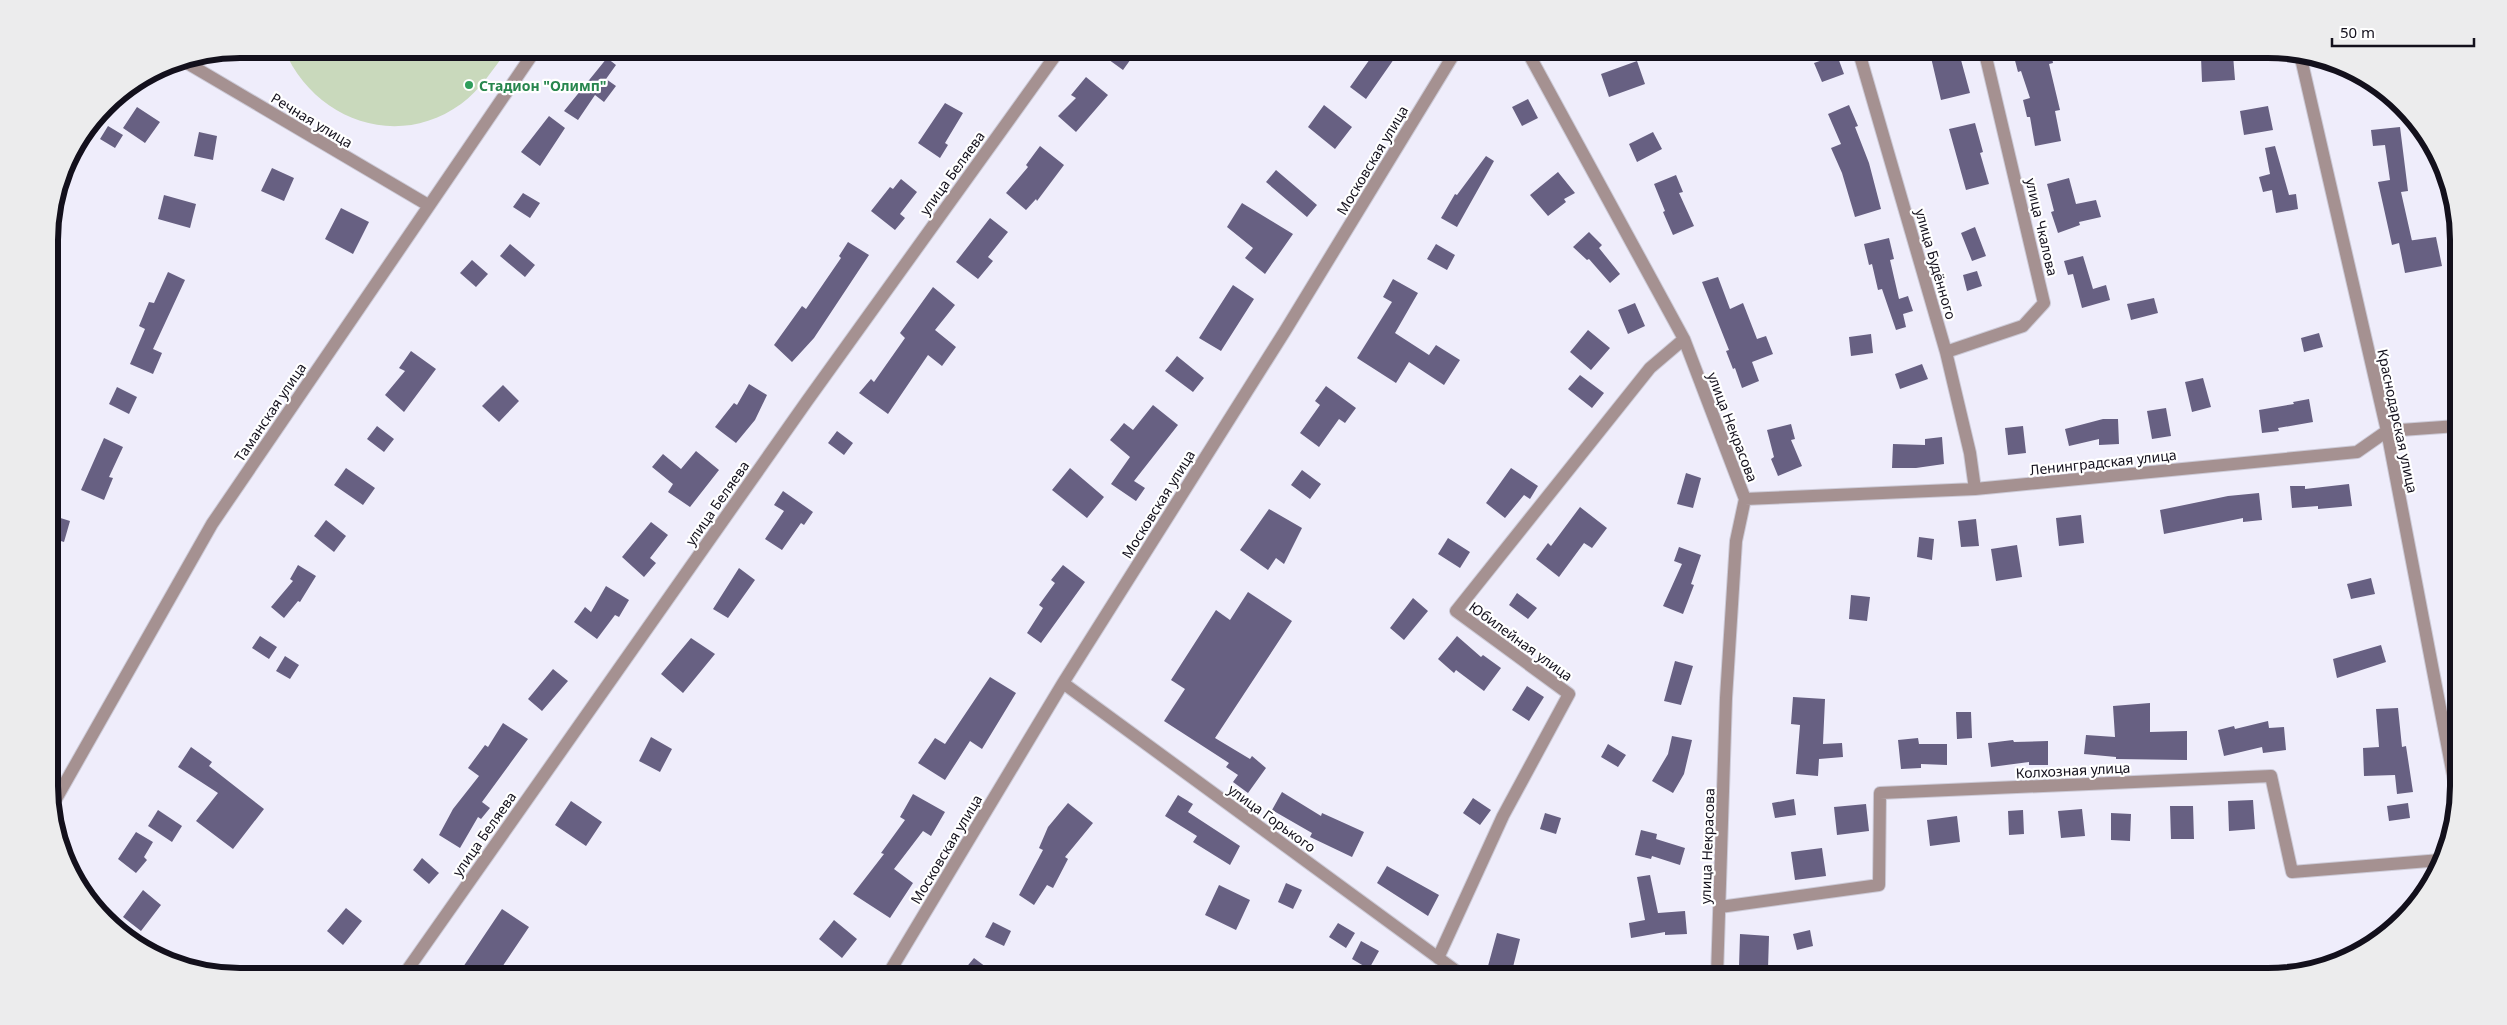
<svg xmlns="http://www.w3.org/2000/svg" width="2507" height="1025" font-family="'Noto Sans',sans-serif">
<rect width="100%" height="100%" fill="#efedfb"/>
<!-- green -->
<path fill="#c9d9bc" d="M284,49H508C494,68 480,90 461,104C396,151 313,119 284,49Z"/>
<!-- building -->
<path fill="#676082" d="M1094,49H1138L1123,70Z
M1356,49H1401L1366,99L1350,87L1370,59Z
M1929,49H1958L1970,93L1941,100Z
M2012,49H2050L2053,63L2049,64L2060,110L2055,111L2061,141L2035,146L2030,117H2027L2023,100L2030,98L2021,71L2018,72Z
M1837,55L1844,74L1822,82L1814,63Z
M2233,55L2235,80L2202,82L2201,57Z
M607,58L616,65L606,79L616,86L604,102L595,95L578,120L564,111Z
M1637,61L1645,84L1609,97L1601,74Z
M1086,77L1108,95L1076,132L1058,116L1076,98L1071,95Z
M1528,99L1538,118L1522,126L1512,107Z
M945,103L963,113L945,143L948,145L940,158L918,143Z
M1324,105L1352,127L1335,149L1308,127Z
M1849,105L1858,126L1855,127L1869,163L1881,209L1855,217L1842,173L1831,148L1841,144L1828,114Z
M2268,106L2273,130L2244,135L2240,111Z
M137,107L160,122L145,143L123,128Z
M549,116L565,128L540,166L521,152Z
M1975,123L1983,152L1980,153L1989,184L1966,190L1949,129Z
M108,126L123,135L115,148L100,139Z
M2400,127L2408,191L2401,192L2412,241H2407L2436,237L2442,266L2405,273L2399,243L2392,245L2378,182L2390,180L2385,145L2373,146L2371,130Z
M199,132L217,136L213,160L194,156Z
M1653,132L1662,149L1637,162L1629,144Z
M1040,146L1064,165L1037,201L1036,199L1026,210L1006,193L1028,167L1026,165Z
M2275,146L2289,195L2296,194L2298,209L2276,213L2272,190L2263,192L2259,177L2270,174L2265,148Z
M1486,156L1494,161L1457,227L1441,218L1455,194L1457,195Z
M272,168L294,178L284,201L261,191Z
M1276,170L1317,205L1307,217L1266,182Z
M1558,172L1575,193L1564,199L1566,202L1548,216L1530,195Z
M1676,175L1683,192L1679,193L1694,226L1673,235L1663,212L1665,211L1654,184Z
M2069,178L2076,204L2096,200L2101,217L2079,222L2080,225L2058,233L2051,212L2054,211L2047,184Z
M901,179L917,192L900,214L905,218L895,230L871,211L890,187L893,189Z
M523,193L540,203L530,218L513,207Z
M164,195L196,204L190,228L158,219Z
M1242,203L1293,234L1265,274L1245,258L1253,248L1227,227Z
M341,208L369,222L353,254L325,239Z
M990,218L1008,232L988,257L993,261L978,279L956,262Z
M1975,227L1986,256L1972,261L1961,233Z
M1589,232L1602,245L1599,248L1620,274L1610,283L1589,259L1587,260L1573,247Z
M1889,238L1894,259L1890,260L1899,299L1908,296L1913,311L1903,314L1906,327L1896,330L1882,289L1878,290L1872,264L1869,265L1864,244Z
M848,242L869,255L814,338L792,362L774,345L802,306L806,309L841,258L839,256Z
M510,244L535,265L525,277L500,256Z
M1436,244L1455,255L1447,270L1427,259Z
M2083,256L2093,289L2106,285L2110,300L2082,308L2073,274L2068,275L2064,261Z
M472,260L488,274L476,287L460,273Z
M1977,271L1982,286L1967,291L1963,275Z
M168,272L185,280L153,349L162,353L153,374L130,364L145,329L139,326L149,302L154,303Z
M1718,277L1730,309L1743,303L1757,339L1766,336L1773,354L1752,362L1759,381L1742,388L1735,368L1733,369L1726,351L1729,350L1702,282Z
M1393,279L1418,293L1395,333L1429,355L1436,345L1460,360L1444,385L1409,362L1396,383L1357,358L1392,302L1383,297Z
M1233,285L1254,299L1221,351L1199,338Z
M933,287L955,305L935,330L956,347L942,366L928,355L888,414L859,393L871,379L874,382L905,338L900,333Z
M2154,298L2158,313L2131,320L2127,304Z
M1635,303L1645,326L1628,334L1618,310Z
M1588,330L1610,348L1591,370L1570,352Z
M2319,333L2323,347L2304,352L2301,338Z
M1871,334L1873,353L1851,356L1849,337Z
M411,351L436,369L404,412L385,395L405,371L399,368Z
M1177,356L1204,378L1193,392L1165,371Z
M1922,364L1928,379L1900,389L1895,374Z
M1580,375L1604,393L1592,408L1568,389Z
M2203,378L2211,407L2192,412L2185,382Z
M749,384L767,395L755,420L736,443L715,427L734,403L737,405Z
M503,385L519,401L499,422L482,406Z
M1326,386L1356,408L1345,423L1339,419L1319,447L1300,433L1320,405L1315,401Z
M117,387L137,397L129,414L109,404Z
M2309,399L2313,422L2278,428L2279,431L2262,433L2259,410L2294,404L2293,402Z
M1153,405L1178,425L1134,481L1145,488L1136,501L1111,484L1130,457L1110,440L1124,423L1133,430Z
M2166,408L2171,436L2152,439L2147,411Z
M2103,419H2118L2119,444L2099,445V439L2069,446L2065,429Z
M1791,424L1795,439L1791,440L1802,466L1778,476L1771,459L1774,457L1767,430Z
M377,426L394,439L384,452L367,439Z
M2023,426L2026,453L2008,455L2005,428Z
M837,431L853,443L844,455L828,443Z
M1942,437L1944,464L1916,468H1892L1893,444L1925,445V439Z
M104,438L123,447L109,477L113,478L104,500L81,490Z
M696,451L719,470L690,507L668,492L673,484L652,467L663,454L681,469Z
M346,468L375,488L363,505L334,485Z
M1070,468L1104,497L1087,518L1052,490Z
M1511,468L1538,486L1530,499L1524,495L1505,518L1486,503Z
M1302,470L1321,484L1310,499L1291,485Z
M1686,473L1701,478L1693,508L1677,504Z
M2349,484L2352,506L2318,509V506L2292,508L2290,486H2305V489Z
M783,491L813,512L804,525L801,523L782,550L765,539L784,511L774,505Z
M2259,493L2262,520L2243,522V518L2164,534L2160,510L2228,496Z
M1580,507L1607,528L1592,548L1584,543L1559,577L1536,559L1548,543L1551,546Z
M1269,509L1302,528L1284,564L1276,558L1268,570L1240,550Z
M51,515L70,521L64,542L51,538Z
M2081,515L2084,543L2059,546L2056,518Z
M1976,519L1979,546L1961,547L1958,521Z
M326,520L346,536L334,552L314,536Z
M651,522L668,535L650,558L656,563L644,577L622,557Z
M1919,537L1934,539L1932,560L1917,557Z
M1448,538L1470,552L1460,568L1438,554Z
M2017,545L2022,577L1996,581L1991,549Z
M1679,547L1701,555L1691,584L1694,585L1683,614L1663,606L1682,564L1674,561Z
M298,565L316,576L300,602L298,601L284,618L271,607L293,581L290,579Z
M1063,565L1085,582L1041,643L1027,633L1043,608L1039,605L1055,583L1051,580Z
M739,568L755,580L728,618L713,609Z
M2371,578L2375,594L2351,599L2347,584Z
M606,586L629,600L619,617L615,615L597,639L574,622L585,607L591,612Z
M1248,592L1292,621L1215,738L1250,759L1252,756L1266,768L1248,793L1233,782L1238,775L1226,767L1229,763L1164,721L1185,689L1171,680L1216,610L1230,620Z
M1517,593L1537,608L1528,619L1509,605Z
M1851,595L1870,597L1867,621L1849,619Z
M1413,598L1428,611L1404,640L1390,628Z
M260,636L277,647L269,659L252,648Z
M1457,636L1481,657L1483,655L1501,668L1484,691L1456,670L1454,673L1438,659Z
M691,638L715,654L683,693L661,674Z
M2381,645L2386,662L2337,678L2333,659Z
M285,656L299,665L290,679L276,671Z
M1675,661L1693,666L1681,705L1664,701Z
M553,669L568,681L542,711L528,699Z
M990,677L1016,693L982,749L970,741L945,780L918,763L935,738L945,744Z
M1527,686L1544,697L1529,721L1512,710Z
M1793,697L1825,699L1823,744L1842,743L1843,757L1819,759L1818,776L1796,774L1800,725L1791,724Z
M2150,703V732L2187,731V760L2116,759V757L2084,754L2086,735L2115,737L2113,706Z
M2398,708L2402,747L2406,746L2413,792L2397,794L2395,775L2364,776L2363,748L2379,747L2376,709Z
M1956,712H1971L1972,738L1957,739Z
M2268,721L2269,728L2284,727L2286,750L2263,753L2262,747L2224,756L2218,730L2234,726L2235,729Z
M503,723L528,739L482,802L490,808L481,819L478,817L460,848L439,835L453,809L479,776L468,768L485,745L488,747Z
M1672,736L1692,740L1684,774L1673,793L1652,781L1668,754Z
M651,737L672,749L660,772L639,761Z
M1918,738L1919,744H1947V765L1921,764V768L1901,769L1898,740Z
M2013,740L2014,742L2048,741V765H2029V762L1991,767L1988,743Z
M1608,744L1626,755L1618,767L1601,757Z
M191,747L212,762L209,766L264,809L233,849L196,821L218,793L178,767Z
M1282,792L1321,816L1322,813L1364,832L1352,857L1310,837L1312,833L1272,810Z
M913,794L945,812L931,836L923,831L894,869L913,883L890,918L853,894L884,854L881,853L905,820L900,817Z
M1178,795L1193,804L1188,812L1240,846L1230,865L1193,842L1197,836L1165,816Z
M1473,798L1491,810L1480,825L1463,813Z
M1794,799L1796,815L1775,818L1772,803Z
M2253,800L2255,829L2229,831L2228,801Z
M571,801L602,822L586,846L555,825Z
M1068,803L1093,823L1065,857L1068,859L1053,888L1047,885L1034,905L1019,895L1043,850L1039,848L1048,827Z
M2408,803L2410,818L2389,821L2387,806Z
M1866,804L1869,831L1837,835L1834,807Z
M2170,806H2193L2194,839H2171Z
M2082,809L2085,836L2061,838L2058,811Z
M158,810L182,826L172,842L148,826Z
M2023,810L2024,834L2009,835L2008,811Z
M1545,813L1561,818L1556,834L1540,829Z
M2111,813L2131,814L2130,841L2111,840Z
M1957,816L1960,842L1930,846L1927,820Z
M1641,830L1657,834L1656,839L1685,848L1680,865L1652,856L1651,859L1635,855Z
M136,832L153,842L144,857L147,860L136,873L118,859Z
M1822,848L1826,876L1795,880L1791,852Z
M422,858L439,873L429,884L413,870Z
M1387,866L1439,895L1428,916L1377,883Z
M1650,875L1658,913L1685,911L1687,934L1665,935V932L1631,938L1629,923L1645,920L1637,877Z
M1286,883L1302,890L1293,909L1278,902Z
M1219,885L1250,900L1236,930L1205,915Z
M143,890L161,905L141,931L123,917Z
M346,908L362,921L343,945L327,931Z
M502,909L529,927L496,976H457Z
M834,920L857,939L842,958L819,939Z
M993,922L1011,931L1004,946L985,937Z
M1338,923L1355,933L1346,948L1329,937Z
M1810,930L1813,946L1797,950L1793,934Z
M1497,933L1520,939L1512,971L1488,966Z
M1740,934L1769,936L1768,969L1739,968Z
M1361,941L1379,951L1369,969L1352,959Z
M974,958L998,976H972L964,970Z"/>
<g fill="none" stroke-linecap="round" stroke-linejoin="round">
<defs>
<path id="minor" d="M1526,49L1684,339L1745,499L1736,541L1726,698L1717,976
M1858,49L1946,352L1970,453L1975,489
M2300,54L2387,431L2457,796
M182,60L428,205
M1946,352L2023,326L2044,303L1984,49
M1745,499L1975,489L2357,452L2387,431L2457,426
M1063,683L1463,976
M52,806L212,524L536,49
M1720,907L1879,885L1880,793L2271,776L2292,872L2441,860
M1438,958L1503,816L1569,694L1456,611L1650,368L1684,339
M403,976L807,401L1060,49
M887,976L1063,683L1285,331L1457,49"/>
</defs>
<!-- minor casing -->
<use href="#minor" stroke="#cccad7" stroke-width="14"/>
<!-- minor -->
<use href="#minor" stroke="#a59191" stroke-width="12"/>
</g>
<!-- markers -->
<circle fill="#2e9e5b" stroke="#fff" stroke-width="2" cx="469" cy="85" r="5"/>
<g text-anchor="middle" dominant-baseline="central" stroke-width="4.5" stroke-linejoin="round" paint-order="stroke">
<!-- leisure labels -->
<g font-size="14" font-weight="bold" fill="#27864d" stroke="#fff" text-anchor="start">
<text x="479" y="85">Стадион "Олимп"</text>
</g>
<!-- street labels -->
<g font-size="14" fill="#13101c" stroke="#fff">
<text transform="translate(312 120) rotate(31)">Речная улица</text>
<text transform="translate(1372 160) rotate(-59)">Московская улица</text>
<text transform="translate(952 173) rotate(-54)">улица Беляева</text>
<text transform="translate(2042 227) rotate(77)">улица Чкалова</text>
<text transform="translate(1936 264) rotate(74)">улица Будённого</text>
<text transform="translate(270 412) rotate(-56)">Таманская улица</text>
<text transform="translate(2398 421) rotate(78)">Краснодарская улица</text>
<text transform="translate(1733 427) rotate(69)">улица Некрасова</text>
<text transform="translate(2103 462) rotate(-6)">Ленинградская улица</text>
<text transform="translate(717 503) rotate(-55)">улица Беляева</text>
<text transform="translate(1158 504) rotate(-58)">Московская улица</text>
<text transform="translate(1521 641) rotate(36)">Юбилейная улица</text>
<text transform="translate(2073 770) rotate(-3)">Колхозная улица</text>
<text transform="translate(1272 818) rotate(36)">улица Горького</text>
<text transform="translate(484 834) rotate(-55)">улица Беляева</text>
<text transform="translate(1707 846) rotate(-88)">улица Некрасова</text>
<text transform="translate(946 849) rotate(-59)">Московская улица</text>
</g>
</g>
<!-- crop -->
<path d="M0 0H2507V1025H0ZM240 58H2268A182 182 0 0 1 2450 240V786A182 182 0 0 1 2268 968H240A182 182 0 0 1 58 786V240A182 182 0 0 1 240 58Z" fill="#ececed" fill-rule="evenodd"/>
<path fill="none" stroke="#13101c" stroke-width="6" d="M240 58H2268A182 182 0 0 1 2450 240V786A182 182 0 0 1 2268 968H240A182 182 0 0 1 58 786V240A182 182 0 0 1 240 58Z"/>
<!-- scale -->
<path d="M2332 38v8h142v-8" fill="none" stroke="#13101c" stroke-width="2.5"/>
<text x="2340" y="38" font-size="15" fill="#13101c" stroke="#ffffff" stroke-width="4" paint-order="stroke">50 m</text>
</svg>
